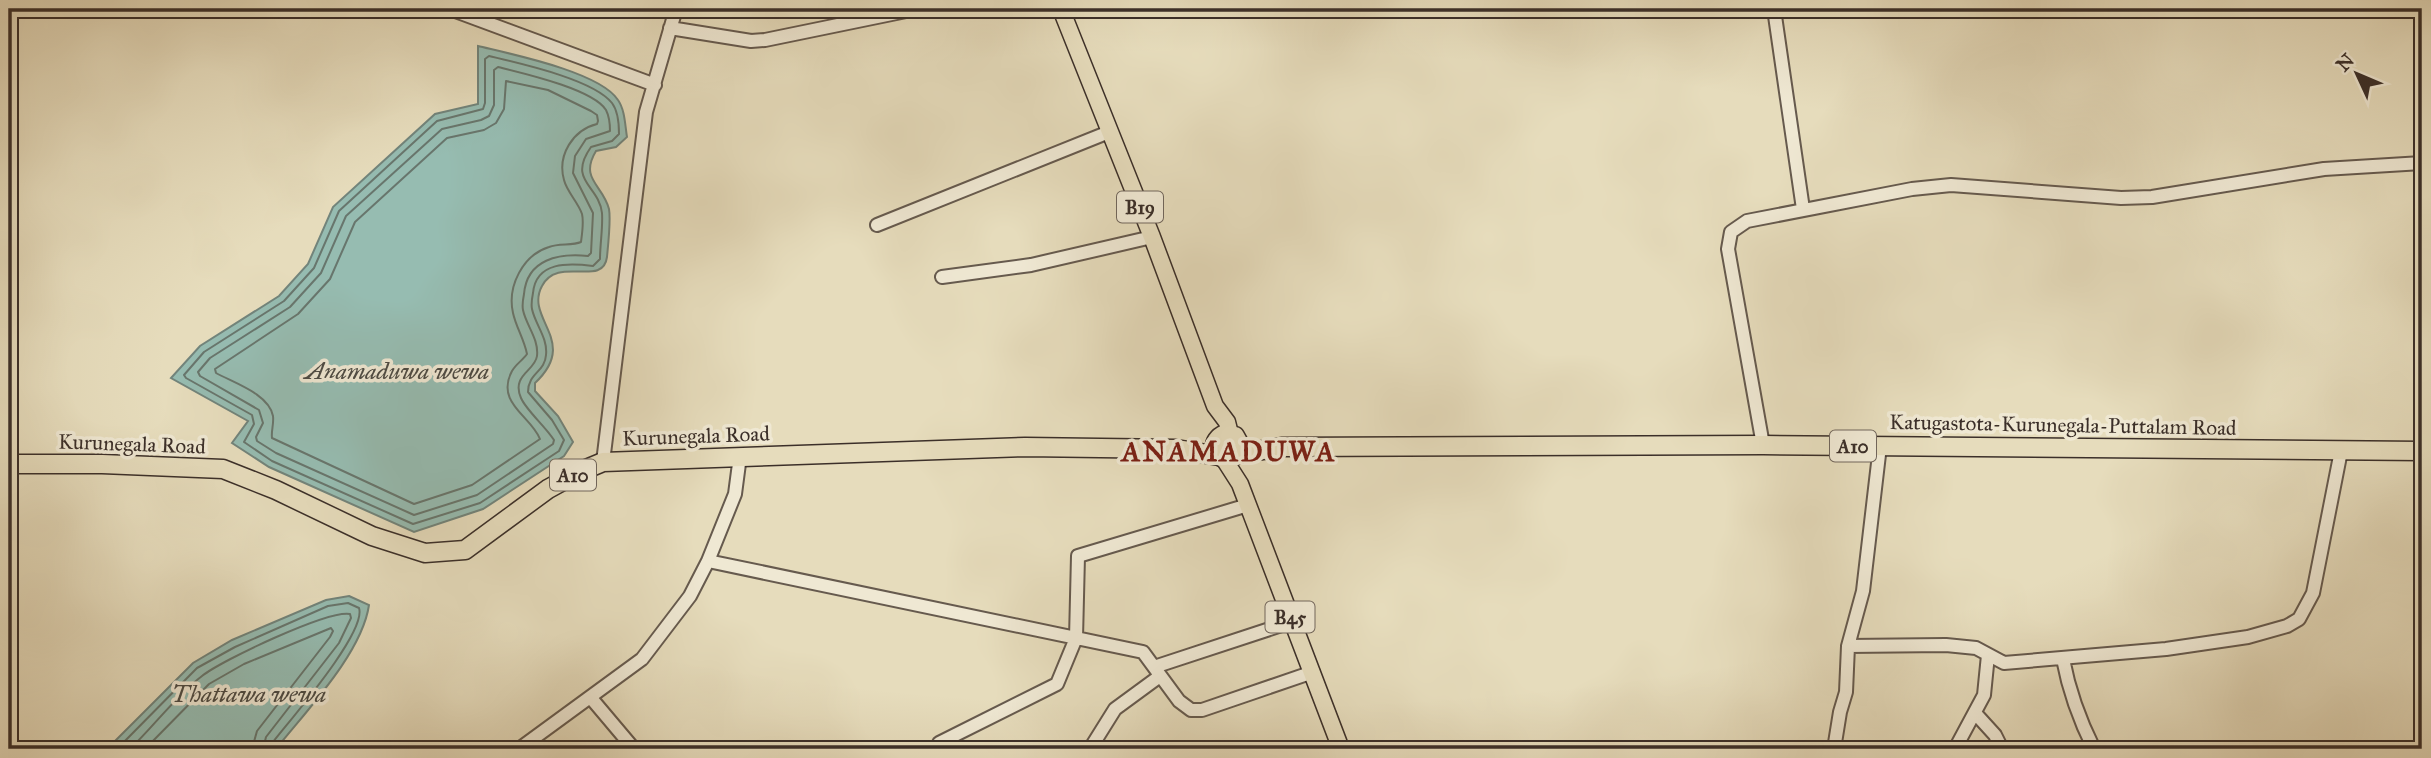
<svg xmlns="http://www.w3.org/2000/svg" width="2431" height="758" font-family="'IM FELL Great Primer',serif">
<rect width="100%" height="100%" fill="#e6dcbc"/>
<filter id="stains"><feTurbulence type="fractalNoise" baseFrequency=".00286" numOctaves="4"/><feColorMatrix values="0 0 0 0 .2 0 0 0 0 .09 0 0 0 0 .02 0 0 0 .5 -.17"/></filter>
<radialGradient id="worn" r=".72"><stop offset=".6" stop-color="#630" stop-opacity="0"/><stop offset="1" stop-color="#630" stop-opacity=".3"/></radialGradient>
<!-- water -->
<path fill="#96bcb1" stroke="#72847b" stroke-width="2" d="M478,46C511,54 600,72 618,100C625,110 625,125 627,137L616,147L596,151C579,179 603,185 609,209C611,220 608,246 607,257C603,288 558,255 542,286C524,319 580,341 535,383V391L558,416L573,442L564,456L483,509L414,532L269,467L232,443L248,421L171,378L200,346L279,296L308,264L333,207L435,114L478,104Z
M349,596L369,605C362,653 307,710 276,749H107L193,663L232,640L326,600Z"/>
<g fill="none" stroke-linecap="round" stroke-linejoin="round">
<!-- shore -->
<path stroke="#68766d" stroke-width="2" d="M489,56C518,63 593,79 612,103C618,111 619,124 619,134L612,141L591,147C567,181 599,185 602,213C603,228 600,244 600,259L593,266C569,263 536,261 533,293C532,298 531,304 532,309C535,324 548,338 546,355C545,372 528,373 528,392L552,420L564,440L559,451L480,503L413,524L272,461L244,442L254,424L252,415L186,378L184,375L204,352L284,301L314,268L339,211L437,121L483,109L485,103V59Z
M498,67C522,73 593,89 606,110C609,116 610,125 610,131L586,139L575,156L573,173L593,213L591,253L588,256C559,253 527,259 524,294C523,299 522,305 523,310C526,325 539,339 537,356C535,371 511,375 521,398C526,410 545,426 554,440L553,444L477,495L414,515L276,453L257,441L256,437L263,423L259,410L200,376L198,372L210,358L290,307L321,273L346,216L442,129L481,120L489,116L494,105V70Z
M506,81L548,90L591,111L597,115L598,121L597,124C573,130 557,155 564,180C567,192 578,202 582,214C584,222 582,234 581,242C572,246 559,243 549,247C523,255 507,286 513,313C516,327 524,339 527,354C523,360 516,364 512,371C495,403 531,416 540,439L472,485L414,504L272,438C271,431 274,424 273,416C269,394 234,383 216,373L215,369L298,314L330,279L355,222L447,138L484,130L496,123L504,109Z
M117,749L197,668L235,647L328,606L348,603L359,608C367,632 290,720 273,742L271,749
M130,749C154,726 176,696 202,676C222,660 328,610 350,614L351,618L339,643L266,737L263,749
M145,749L209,684L244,664L331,628L333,631L330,637L257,731L252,749"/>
<defs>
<path id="minor" d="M450,9L655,85
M1774,9L1803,209
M670,28L751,41L765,40L916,9
M877,225L1109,132
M942,277L1031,265L1152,237
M1763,445L1728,249L1731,232L1747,221L1912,189L1951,185L2121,198L2152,197L2324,169L2422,163
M603,462L646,112L676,9
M708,561L1143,652L1179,701L1191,710H1202L1313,672
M1848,646L1946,645L1976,648L2004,663L2166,649L2248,637L2287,626L2299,619L2313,593L2341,451
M2063,659C2069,691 2079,719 2094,749
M1154,667L1291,622
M591,698L634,749
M1975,713L1995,735L2002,749
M939,743L1057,684L1076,638L1078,556L1248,505
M519,749L642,659L690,596L708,561L735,494L740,456
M1090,749L1115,709L1160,676
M1834,749L1840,712L1846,692L1848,646L1863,591L1880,446
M1955,749L1984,695L1988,655"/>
<path id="major" d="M1061,9L1152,237L1215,406L1227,422L1230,434
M1224,459L1240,484L1341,749"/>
<path id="highway" d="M1237,454L1240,445L1235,436L1225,434C1210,440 1212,458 1229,459L1237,454L1283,447L1763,445L2422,451
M9,464H102L223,469L276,490L372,536L425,553L465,550L548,489L579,472L603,462L1025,447L1176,449L1219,456"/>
</defs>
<!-- minor casing -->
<use href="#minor" stroke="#665a4e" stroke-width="16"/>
<!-- major casing -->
<use href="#major" stroke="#3b2f29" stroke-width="19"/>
<!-- highway casing -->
<use href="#highway" stroke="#3b2f29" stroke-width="21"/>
<!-- minor -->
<use href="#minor" stroke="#efe8d3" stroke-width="12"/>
<!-- major -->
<use href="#major" stroke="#e6dcbc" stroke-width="16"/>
<!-- highway -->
<use href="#highway" stroke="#e6dcbc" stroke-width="18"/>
</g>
<g text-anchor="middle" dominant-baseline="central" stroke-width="7" stroke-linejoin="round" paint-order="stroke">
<!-- shield labels -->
<g fill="#efe8d3" stroke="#71665c" stroke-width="2">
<rect x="1117" y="191.5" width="46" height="31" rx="5"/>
<rect x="1830" y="430.5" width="46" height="31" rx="5"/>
<rect x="550" y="459.5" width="46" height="31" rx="5"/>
<rect x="1265.5" y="601.5" width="49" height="31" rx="5"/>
</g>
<g font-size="19" font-weight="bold" fill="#3b2f29">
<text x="1140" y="207">B19</text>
<text x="1853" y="446">A10</text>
<text x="573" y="475">A10</text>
<text x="1290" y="617">B45</text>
</g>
<!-- street labels -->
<g font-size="21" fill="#3b2f29" stroke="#efe8d3">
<text transform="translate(2063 425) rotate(1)">Katugastota-Kurunegala-Puttalam Road</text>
<text transform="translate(696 436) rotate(-2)">Kurunegala Road</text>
<text transform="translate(132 444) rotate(2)">Kurunegala Road</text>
</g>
<!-- water labels -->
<g font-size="23" font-style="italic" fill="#4d4b44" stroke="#efe8d3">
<text x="397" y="371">Anamaduwa wewa</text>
<text x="249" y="694">Thattawa wewa</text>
</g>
<!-- district labels -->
<g font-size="28" font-weight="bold" letter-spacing="2" fill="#7a1f14" stroke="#efe8d3">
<text x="1229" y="451">ANAMADUWA</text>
</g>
</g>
<!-- margin -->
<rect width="2431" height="758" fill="none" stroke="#e6dcbc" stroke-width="35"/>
<rect x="10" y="10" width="2410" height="737" fill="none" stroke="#3b2f29" stroke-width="3.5"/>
<rect x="18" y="18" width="2396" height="723" fill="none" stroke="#3b2f29" stroke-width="2"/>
<!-- north arrow -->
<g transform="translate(2357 74) rotate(314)" stroke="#efe8d3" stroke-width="5" paint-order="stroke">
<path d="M0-5L12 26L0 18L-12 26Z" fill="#3b2f29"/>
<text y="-10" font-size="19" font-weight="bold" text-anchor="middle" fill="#3b2f29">N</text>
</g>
<rect width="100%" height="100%" filter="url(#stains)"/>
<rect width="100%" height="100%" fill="url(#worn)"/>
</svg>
